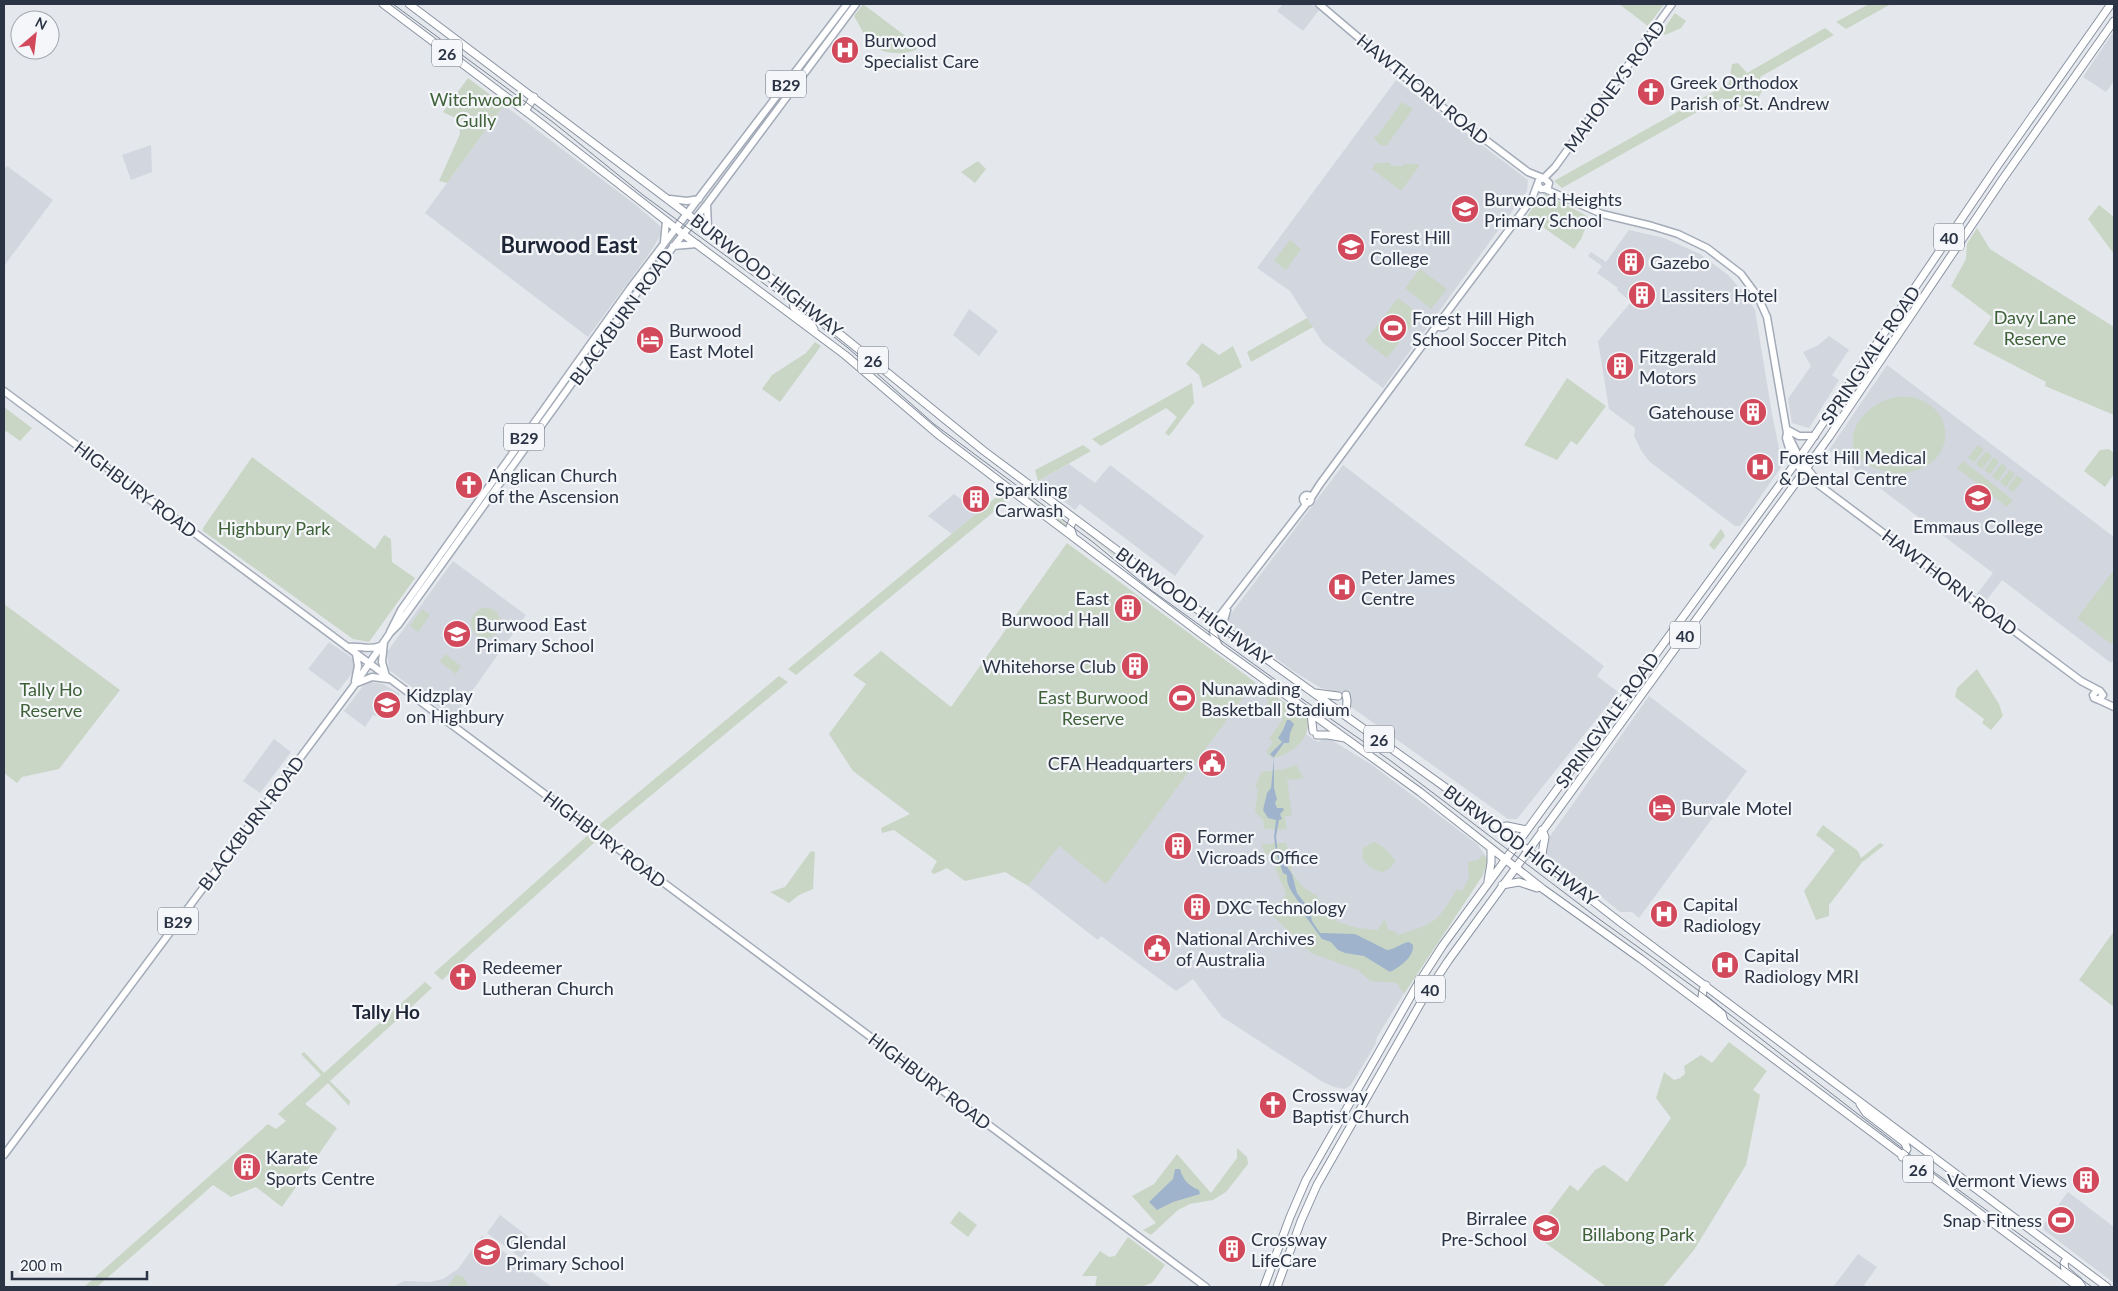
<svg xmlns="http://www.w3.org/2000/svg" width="2118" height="1291" font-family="Lato,sans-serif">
<rect width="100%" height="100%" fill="#e4e7ec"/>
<!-- built -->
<path fill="#d2d6de" d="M1283,4H1311L1319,10L1303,31L1277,11Z
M2114,31V81L2106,92L2083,77Z
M1396,80L1528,180L1527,191L1383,388L1323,343L1290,291L1257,268Z
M504,105L637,206L660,226L661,234L651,251L588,337L425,213Z
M151,145L152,172L131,180L122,155Z
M7,166L53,200L4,266V170Z
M1629,230L1664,238L1700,254L1728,275L1744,293L1755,310L1772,414L1781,458L1784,463L1740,526H1735L1650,462L1642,452L1634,436L1635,428L1609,409L1598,341L1631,302L1617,290L1618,288L1597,273L1602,266L1588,256L1591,252L1606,262Z
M969,309L998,331L979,356L953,335Z
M1829,336L1849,350L1832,375L1839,380L1809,428L1792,423L1788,399L1811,366L1803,352L1817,346Z
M1887,365L2114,537V659L2111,663L2002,580L1986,601L1977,594L1993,573L1829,450Z
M1069,464L1095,483L1110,465L1204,536L1175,576L1080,504L1075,510L1038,481Z
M1343,465L1604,666L1597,676L1618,692L1517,819H1508L1333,694V691L1321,688L1293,671L1242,633L1228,625L1227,619Z
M954,494L978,512L952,534L928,516Z
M453,561L526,615L453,718L389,670L387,652Z
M329,642L351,657L354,663V671L338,691L308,669Z
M371,682L383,684L400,694L383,718L373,715L365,727L344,711L363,686Z
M1255,682L1306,717L1308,725L1306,734L1318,742L1324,738L1330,739L1372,765L1477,844L1488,859L1483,875L1408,987L1377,1037L1375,1045L1351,1085L1345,1089L1334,1087L1323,1082L1222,1017L1193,979L1176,991L1101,936L1098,940L1028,886L1058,845L1106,883Z
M1649,696L1747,771L1639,918L1632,912H1620L1598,894V892L1584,883L1546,854L1548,839Z
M274,739L291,752L260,793L243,781Z
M2068,1192L2114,1227V1283L2044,1230L2043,1225Z
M500,1215L534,1241L521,1258L487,1233Z
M482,1236L552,1287H392L404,1281L430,1282L443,1279L458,1269Z
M1858,1254L1877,1267L1864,1285L1866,1287H1833Z"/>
<!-- green -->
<path fill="#c9d6c5" d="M863,4L916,44L917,49C909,53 903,54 894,53C869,51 866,36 854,16Z
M1619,4H1664L1648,26Z
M1869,4H1891L1846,29L1836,22Z
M1675,13L1686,21L1681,28L1665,35L1661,33Z
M1825,28L1834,35L1760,77L1764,87L1755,105L1743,108L1722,98L1562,188L1554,181L1729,83L1732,64L1738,63L1747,73Z
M468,78L504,105L447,183L439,181L460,134L459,120L443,112Z
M1402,102L1413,109L1387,145H1380L1373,137L1377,136Z
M978,161L986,169L975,183L961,172Z
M1376,163H1390L1391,166H1403V164H1419V166L1402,190H1400L1372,169Z
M1546,194L1587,216L1589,219L1581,239L1574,249L1527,216L1542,195Z
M2099,205L2114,217V254L2088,219Z
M1977,228L1990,249L2114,327V415L2045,386L2046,382L1973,344L1992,317L1951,286L1966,259L1967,244Z
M1290,240L1301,249L1286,270L1274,261Z
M1420,269L1447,289L1431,309L1405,288Z
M1398,298L1420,315L1387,358L1365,341Z
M1307,318L1313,327L1251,362L1247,352Z
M815,342L821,346L780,402L762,389L772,375L806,353Z
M1202,343L1219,355L1233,346L1242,367L1203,388L1199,375L1186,364Z
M1567,378L1606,406L1577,445L1571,441L1557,460L1524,445Z
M1192,383L1194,403L1169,436L1165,433L1177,417L1166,408L1101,446L1092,439Z
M1896,397C1955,391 1966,466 1903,473C1894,474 1886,472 1877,469C1830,451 1859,404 1896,397Z
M4,407L32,428L20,441L6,431L4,434Z
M1083,445L1091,451L1038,481L1035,470Z
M1978,445L1984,450L1974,462L1968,458Z
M2109,449L2114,453V474L2105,487L2084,471L2100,450Z
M1986,451L1992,456L1982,469L1976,464Z
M252,457L375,549L384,535L391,539L392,562L415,578L369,642L353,639L203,531V528Z
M1994,457L1999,462L1990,474L1984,470Z
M1963,461L2013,500L2007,507L1957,468Z
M2002,463L2007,468L1998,481L1992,476Z
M2010,470L2015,474L2006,487L2000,482Z
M2017,475L2023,480L2013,492L2008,488Z
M1000,494L1008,500L796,675L788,669Z
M1025,494L1068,525V528L1024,496Z
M1073,523L1125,563H1123Z
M1721,529L1725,536L1714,550L1709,545Z
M1067,543L1255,682L1106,884L1059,846L1028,886L1005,872L965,881L947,868L934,874L931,872L937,861L894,830L882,833L881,828L910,814L853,771L829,734L866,684L853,675L881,651L951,707Z
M2114,570V641L2111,644L2077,618Z
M4,604L120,690L59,769L22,777L17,783L4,773Z
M471 623a15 15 0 1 1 30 0a15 15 0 1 1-30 0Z
M422,609L430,615L418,632L410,626Z
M445,654L461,666L456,674L440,662Z
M1977,669L1999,704L2003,716L1991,730L1982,723L1984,719L1955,697L1957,688Z
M779,676L788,682L608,831L599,825Z
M1270,693L1305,715C1317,734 1289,757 1272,758L1266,752L1273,742L1269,739L1283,719L1266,706L1269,700L1265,697Z
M1296,765L1304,778L1287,780L1292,815L1285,816L1287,829L1277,830L1264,828L1263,820L1255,812L1258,788H1255L1261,772L1285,769Z
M1823,825L1858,851L1861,858L1880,843L1884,845L1864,861H1863L1829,905V916L1816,920L1804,891L1835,850L1816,835Z
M588,835L596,841L442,980L434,973Z
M1374,842C1382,845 1391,853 1395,861L1390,868L1383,872C1374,871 1365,865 1362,857L1363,848Z
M1286,843L1293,865L1291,872L1303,887L1317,896L1320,902V909L1338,922L1357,928L1377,930L1385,919L1388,930L1395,931L1397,935C1433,925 1438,922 1457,889L1462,891L1469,878L1468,862L1478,860L1482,855L1488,859L1483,875L1404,994L1397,983L1370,981L1358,970L1311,953L1270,913V907C1276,906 1285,899 1286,893L1269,854L1266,855L1261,844Z
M811,851L815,852L813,889L799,895L789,903L770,892L785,887Z
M2114,931V1007L2079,980Z
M425,982L432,988L330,1081L350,1101L349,1106L328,1083L305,1104L337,1128L282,1207L256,1187L231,1197L213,1185L97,1287H84L268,1124L276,1129L286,1121L278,1114L321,1075L301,1054L304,1052L324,1073Z
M1729,1042L1767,1071L1753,1090L1760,1095L1746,1165L1694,1250L1663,1287H1607L1533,1234L1570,1185L1578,1191L1595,1170L1604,1165L1627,1182L1671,1118L1656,1098L1664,1072L1674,1080L1680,1078L1685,1074L1684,1066L1701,1055L1712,1063Z
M1237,1148L1247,1157L1248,1164L1226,1192L1213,1200L1190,1204L1178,1210L1151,1235L1143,1230L1156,1223L1132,1196L1154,1184L1177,1154L1211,1193L1237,1158Z
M959,1211L977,1225L968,1237L950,1223Z
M1128,1237L1165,1265L1152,1283L1141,1287H1095L1097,1276H1082L1100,1251L1109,1257L1115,1256Z
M456,1275L462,1276L466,1281L467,1286H448Z"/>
<!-- water -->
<path fill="#9fb4cc" d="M1287,720H1290L1294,724L1290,733L1289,743H1284L1274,757V788L1277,799L1275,803L1277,808H1283L1284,810L1280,814L1282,819L1279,820L1276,837L1278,853L1292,874L1297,893L1310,910L1312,921L1320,933L1355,934L1387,950C1396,949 1401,943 1409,942L1413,945C1414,957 1400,967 1390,972L1364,956L1345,953L1338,950L1331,942L1322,939L1306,917L1305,908L1301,906C1295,895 1286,888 1287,875L1283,873L1276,853L1274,837L1276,820L1268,818L1263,810L1267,793L1271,788L1274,758L1270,754L1282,742L1278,738L1283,730Z
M1175,1169H1180C1183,1180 1189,1186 1199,1190L1200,1194L1173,1202L1157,1210L1149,1202L1173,1179Z"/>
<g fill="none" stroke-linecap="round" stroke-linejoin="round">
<defs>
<path id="major" d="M1319,4L1425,94L1528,172L1543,178
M1544,178L1555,167L1672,4
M1545,189L1602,214L1652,226L1678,234L1707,248L1741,274L1758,297L1767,317L1787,433L1786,438L1791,455L1803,473L2081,681L2100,691L2103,695L2099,700L2094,698L2093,695L2097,690
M670,199L687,201L699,199
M707,205L708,228
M664,242L666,221
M673,246L697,244
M1437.5 323a4.5 4.5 0 1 1 9 0a4.5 4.5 0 1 1-9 0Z
M1442,319L1532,199L1539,180L1544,178L1549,183L1548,187L1544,189H1541L1538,185
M4,391L1206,1287
M1788,430L1799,436H1815
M1787,433L1801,461L1819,483
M1303 499a4 4 0 1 1 8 0a4 4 0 1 1-8 0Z
M1311,498L1320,484L1438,324
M1222,627L1227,610
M390,632L401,610L631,287L847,4
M384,642L382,662L386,676
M347,647C359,645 369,651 380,646
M1219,647L1213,633L1215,622L1307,503
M355,681L358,666L356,654
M357,683L372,677L388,679
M2099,700L2114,707
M4,1155L353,687L390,633L398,625L636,294L707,204L856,4"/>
<path id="highway" d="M383,4L533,117L683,234L845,355L940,436L1040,512L1204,636L1420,792L1543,889L1641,959L2078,1287
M409,4L756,266L984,451L1180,597L1467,803L1620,922L2107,1287
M525,111L534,97
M797,297L793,302L794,308L809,321L814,329
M1073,536L1070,527L1074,518
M1315,693L1338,696
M1346,695L1347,700L1346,715
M1311,714L1313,731
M1317,735H1328L1345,738
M1499,827L1507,826L1527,830
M1541,859L1545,837L1542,830
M1488,881L1491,863V849
M1502,885L1519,882L1537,888
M1706,985L1703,990L1702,997L1722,1014L1724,1021
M1860,1104L1866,1113L1905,1143L1907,1149L1902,1157
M2067,1258L2064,1263L2065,1270L2078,1281L2082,1287
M1264,1287L1290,1217L1306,1180L1416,987L1443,945L1800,457L1998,165L2111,4
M1277,1287L1301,1221L1317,1185L1423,999L1448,961L1829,437L2002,180L2114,21"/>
</defs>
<!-- major casing -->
<use href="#major" stroke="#a3abb8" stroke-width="9"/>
<!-- highway casing -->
<use href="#highway" stroke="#8b94a3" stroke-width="9"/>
<!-- major -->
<use href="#major" stroke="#fff" stroke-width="6"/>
<!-- highway -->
<use href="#highway" stroke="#fff" stroke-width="7"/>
<!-- tram -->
<path stroke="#7d8696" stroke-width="1" d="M393,4L554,123L643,195L797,308L848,348L934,424L1094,543L1151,590L1291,691L1391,761L1599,919L1702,993L1912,1156L2092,1287"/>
</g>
<!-- icons -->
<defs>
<symbol id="hospital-disc" viewBox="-11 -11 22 22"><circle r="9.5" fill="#d1495b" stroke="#f4f6f9"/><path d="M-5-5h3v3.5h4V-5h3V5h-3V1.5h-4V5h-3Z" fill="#fff"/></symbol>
<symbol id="church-disc" viewBox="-11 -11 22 22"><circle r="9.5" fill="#d1495b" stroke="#f4f6f9"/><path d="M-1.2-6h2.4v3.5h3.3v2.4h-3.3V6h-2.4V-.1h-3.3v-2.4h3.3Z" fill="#fff"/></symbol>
<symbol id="school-disc" viewBox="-11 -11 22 22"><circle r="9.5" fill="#d1495b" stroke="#f4f6f9"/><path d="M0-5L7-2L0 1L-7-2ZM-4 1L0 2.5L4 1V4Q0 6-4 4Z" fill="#fff"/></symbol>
<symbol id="building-disc" viewBox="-11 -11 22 22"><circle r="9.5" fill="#d1495b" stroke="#f4f6f9"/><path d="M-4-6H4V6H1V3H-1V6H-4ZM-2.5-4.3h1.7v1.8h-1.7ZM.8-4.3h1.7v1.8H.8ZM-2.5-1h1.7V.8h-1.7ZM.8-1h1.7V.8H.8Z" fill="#fff"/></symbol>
<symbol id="stadium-disc" viewBox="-11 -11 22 22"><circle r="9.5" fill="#d1495b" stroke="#f4f6f9"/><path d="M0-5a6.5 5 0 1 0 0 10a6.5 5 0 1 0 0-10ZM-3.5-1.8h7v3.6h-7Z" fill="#fff"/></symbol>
<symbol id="hotel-disc" viewBox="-11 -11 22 22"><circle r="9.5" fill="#d1495b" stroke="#f4f6f9"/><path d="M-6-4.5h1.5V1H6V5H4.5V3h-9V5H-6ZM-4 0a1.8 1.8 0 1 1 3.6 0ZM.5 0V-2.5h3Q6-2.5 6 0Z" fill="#fff"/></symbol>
<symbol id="civic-disc" viewBox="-11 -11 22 22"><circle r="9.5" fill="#d1495b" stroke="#f4f6f9"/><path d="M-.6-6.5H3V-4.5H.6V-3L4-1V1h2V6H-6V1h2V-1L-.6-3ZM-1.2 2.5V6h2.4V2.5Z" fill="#fff"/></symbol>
</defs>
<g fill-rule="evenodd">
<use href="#hospital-disc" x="829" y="34" width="32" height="32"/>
<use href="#church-disc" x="1635" y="76" width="32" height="32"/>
<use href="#school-disc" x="1449" y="193" width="32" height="32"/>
<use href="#school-disc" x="1335" y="231" width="32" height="32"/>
<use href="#building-disc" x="1615" y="246" width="32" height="32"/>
<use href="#building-disc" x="1626" y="279" width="32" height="32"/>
<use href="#stadium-disc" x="1377" y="312" width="32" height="32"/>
<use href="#hotel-disc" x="634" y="324" width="32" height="32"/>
<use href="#building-disc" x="1604" y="350" width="32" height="32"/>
<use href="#building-disc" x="1737" y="396" width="32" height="32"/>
<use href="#hospital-disc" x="1744" y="451" width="32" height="32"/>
<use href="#church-disc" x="453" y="469" width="32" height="32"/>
<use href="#school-disc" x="1962" y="482" width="32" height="32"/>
<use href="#building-disc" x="960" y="483" width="32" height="32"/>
<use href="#hospital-disc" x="1326" y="571" width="32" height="32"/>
<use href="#building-disc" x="1112" y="592" width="32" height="32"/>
<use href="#school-disc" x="441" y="618" width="32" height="32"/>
<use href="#building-disc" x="1119" y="650" width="32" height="32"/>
<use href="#stadium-disc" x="1166" y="682" width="32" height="32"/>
<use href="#school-disc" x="371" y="689" width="32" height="32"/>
<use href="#civic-disc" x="1196" y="747" width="32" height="32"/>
<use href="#hotel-disc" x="1646" y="792" width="32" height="32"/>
<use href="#building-disc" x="1162" y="830" width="32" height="32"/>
<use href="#building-disc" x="1181" y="891" width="32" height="32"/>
<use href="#hospital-disc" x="1648" y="898" width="32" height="32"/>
<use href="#civic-disc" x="1141" y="932" width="32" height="32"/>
<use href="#hospital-disc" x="1709" y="949" width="32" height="32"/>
<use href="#church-disc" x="447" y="961" width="32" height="32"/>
<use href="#church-disc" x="1257" y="1089" width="32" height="32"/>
<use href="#building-disc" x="231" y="1151" width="32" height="32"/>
<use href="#building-disc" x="2070" y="1164" width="32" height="32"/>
<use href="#stadium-disc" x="2045" y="1204" width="32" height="32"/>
<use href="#school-disc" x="1530" y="1212" width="32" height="32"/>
<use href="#building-disc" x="1216" y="1233" width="32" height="32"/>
<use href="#school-disc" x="471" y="1236" width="32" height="32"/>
</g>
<g text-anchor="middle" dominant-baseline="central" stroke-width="4.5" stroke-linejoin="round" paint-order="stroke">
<!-- shield labels -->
<g fill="#f4f6f9" stroke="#676e7b" stroke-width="1">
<rect x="432" y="39.5" width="30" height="27" rx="4"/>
<rect x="766" y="70.5" width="40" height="27" rx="4"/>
<rect x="1934" y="223.5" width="30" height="27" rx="4"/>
<rect x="858" y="346.5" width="30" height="27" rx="4"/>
<rect x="504" y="423.5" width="40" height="27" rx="4"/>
<rect x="1670" y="621.5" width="30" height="27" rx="4"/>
<rect x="1364" y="725.5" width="30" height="27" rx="4"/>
<rect x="158" y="907.5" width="40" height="27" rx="4"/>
<rect x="1415" y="975.5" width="30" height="27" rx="4"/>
<rect x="1903" y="1155.5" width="30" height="27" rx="4"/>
</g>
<g font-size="16" font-weight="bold" fill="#2b3445">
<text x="447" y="53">26</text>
<text x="786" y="84">B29</text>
<text x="1949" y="237">40</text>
<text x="873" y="360">26</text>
<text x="524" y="437">B29</text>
<text x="1685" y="635">40</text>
<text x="1379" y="739">26</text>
<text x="178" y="921">B29</text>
<text x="1430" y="989">40</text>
<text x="1918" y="1169">26</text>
</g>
<!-- poi labels -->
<g font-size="18" fill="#2b3445" stroke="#f4f6f9" text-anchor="start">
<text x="864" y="40">Burwood<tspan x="864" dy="21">Specialist Care</tspan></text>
<text x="1670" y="82">Greek Orthodox<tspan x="1670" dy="21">Parish of St. Andrew</tspan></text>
<text x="1484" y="199">Burwood Heights<tspan x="1484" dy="21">Primary School</tspan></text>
<text x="1370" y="237">Forest Hill<tspan x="1370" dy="21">College</tspan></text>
<text x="1650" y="262">Gazebo</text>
<text x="1661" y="295">Lassiters Hotel</text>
<text x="1412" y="318">Forest Hill High<tspan x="1412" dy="21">School Soccer Pitch</tspan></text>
<text x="669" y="330">Burwood<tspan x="669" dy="21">East Motel</tspan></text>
<text x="1639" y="356">Fitzgerald<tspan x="1639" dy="21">Motors</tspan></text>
<text x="1734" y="412" text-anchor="end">Gatehouse</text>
<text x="1779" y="457">Forest Hill Medical<tspan x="1779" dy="21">&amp; Dental Centre</tspan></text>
<text x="488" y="475">Anglican Church<tspan x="488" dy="21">of the Ascension</tspan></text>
<text x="995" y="489">Sparkling<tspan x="995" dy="21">Carwash</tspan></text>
<text x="1978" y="526" text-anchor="middle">Emmaus College</text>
<text x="1361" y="577">Peter James<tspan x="1361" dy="21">Centre</tspan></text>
<text x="1109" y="598" text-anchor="end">East<tspan x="1109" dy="21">Burwood Hall</tspan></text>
<text x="476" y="624">Burwood East<tspan x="476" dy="21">Primary School</tspan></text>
<text x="1116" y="666" text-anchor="end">Whitehorse Club</text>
<text x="1201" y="688">Nunawading<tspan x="1201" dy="21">Basketball Stadium</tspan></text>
<text x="406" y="695">Kidzplay<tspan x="406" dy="21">on Highbury</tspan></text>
<text x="1193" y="763" text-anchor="end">CFA Headquarters</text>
<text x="1681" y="808">Burvale Motel</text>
<text x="1197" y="836">Former<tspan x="1197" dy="21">Vicroads Office</tspan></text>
<text x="1683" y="904">Capital<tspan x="1683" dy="21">Radiology</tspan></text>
<text x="1216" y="907">DXC Technology</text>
<text x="1176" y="938">National Archives<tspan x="1176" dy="21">of Australia</tspan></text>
<text x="1744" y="955">Capital<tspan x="1744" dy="21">Radiology MRI</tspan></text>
<text x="482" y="967">Redeemer<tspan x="482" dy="21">Lutheran Church</tspan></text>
<text x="1292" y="1095">Crossway<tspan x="1292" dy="21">Baptist Church</tspan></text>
<text x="266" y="1157">Karate<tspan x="266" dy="21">Sports Centre</tspan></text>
<text x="2067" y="1180" text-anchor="end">Vermont Views</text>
<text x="1527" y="1218" text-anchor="end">Birralee<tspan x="1527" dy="21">Pre-School</tspan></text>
<text x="2042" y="1220" text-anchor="end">Snap Fitness</text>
<text x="1251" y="1239">Crossway<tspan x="1251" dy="21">LifeCare</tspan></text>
<text x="506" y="1242">Glendal<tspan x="506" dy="21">Primary School</tspan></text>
</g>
<!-- street labels -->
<g font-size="18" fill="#2b3445" stroke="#f4f6f9">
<text transform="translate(1614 86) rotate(-54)">MAHONEYS ROAD</text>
<text transform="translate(1423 89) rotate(39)">HAWTHORN ROAD</text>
<text transform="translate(767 275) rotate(38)">BURWOOD HIGHWAY</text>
<text transform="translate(621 317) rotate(-54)">BLACKBURN ROAD</text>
<text transform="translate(1870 355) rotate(-56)">SPRINGVALE ROAD</text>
<text transform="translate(136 489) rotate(37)">HIGHBURY ROAD</text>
<text transform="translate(1950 582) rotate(37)">HAWTHORN ROAD</text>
<text transform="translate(1194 606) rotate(36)">BURWOOD HIGHWAY</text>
<text transform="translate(1607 720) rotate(-54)">SPRINGVALE ROAD</text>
<text transform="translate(251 823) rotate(-53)">BLACKBURN ROAD</text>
<text transform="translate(605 839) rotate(37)">HIGHBURY ROAD</text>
<text transform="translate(1521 845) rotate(37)">BURWOOD HIGHWAY</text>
<text transform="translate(930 1081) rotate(37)">HIGHBURY ROAD</text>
</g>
<!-- park labels -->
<g font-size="18" fill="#3f6138" stroke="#f4f6f9">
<text x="476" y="99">Witchwood<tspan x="476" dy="21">Gully</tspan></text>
<text x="2035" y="317">Davy Lane<tspan x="2035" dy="21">Reserve</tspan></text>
<text x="274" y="528">Highbury Park</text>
<text x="51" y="689">Tally Ho<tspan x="51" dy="21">Reserve</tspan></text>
<text x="1093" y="697">East Burwood<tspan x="1093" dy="21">Reserve</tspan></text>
<text x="1638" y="1234">Billabong Park</text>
</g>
<!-- neighbourhood labels -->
<g font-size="19" font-weight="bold" fill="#1d2536" stroke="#f4f6f9">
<text x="386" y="1011">Tally Ho</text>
</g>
<!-- district labels -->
<g font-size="22" font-weight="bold" fill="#1d2536" stroke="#f4f6f9">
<text x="569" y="244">Burwood East</text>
</g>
</g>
<!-- border -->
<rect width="2118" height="1291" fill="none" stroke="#2b3445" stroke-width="10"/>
<!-- north arrow -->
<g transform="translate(35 35) rotate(28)"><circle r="24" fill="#f4f6f9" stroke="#a4a8b1"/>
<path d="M0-4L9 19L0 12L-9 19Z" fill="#d1495b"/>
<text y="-8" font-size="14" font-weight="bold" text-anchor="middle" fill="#2b3445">N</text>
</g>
<!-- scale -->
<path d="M12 1271v8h135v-8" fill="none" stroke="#2b3445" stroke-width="2.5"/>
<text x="20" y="1271" font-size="15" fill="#2b3445" stroke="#f4f6f9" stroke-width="4" paint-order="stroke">200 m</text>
</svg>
